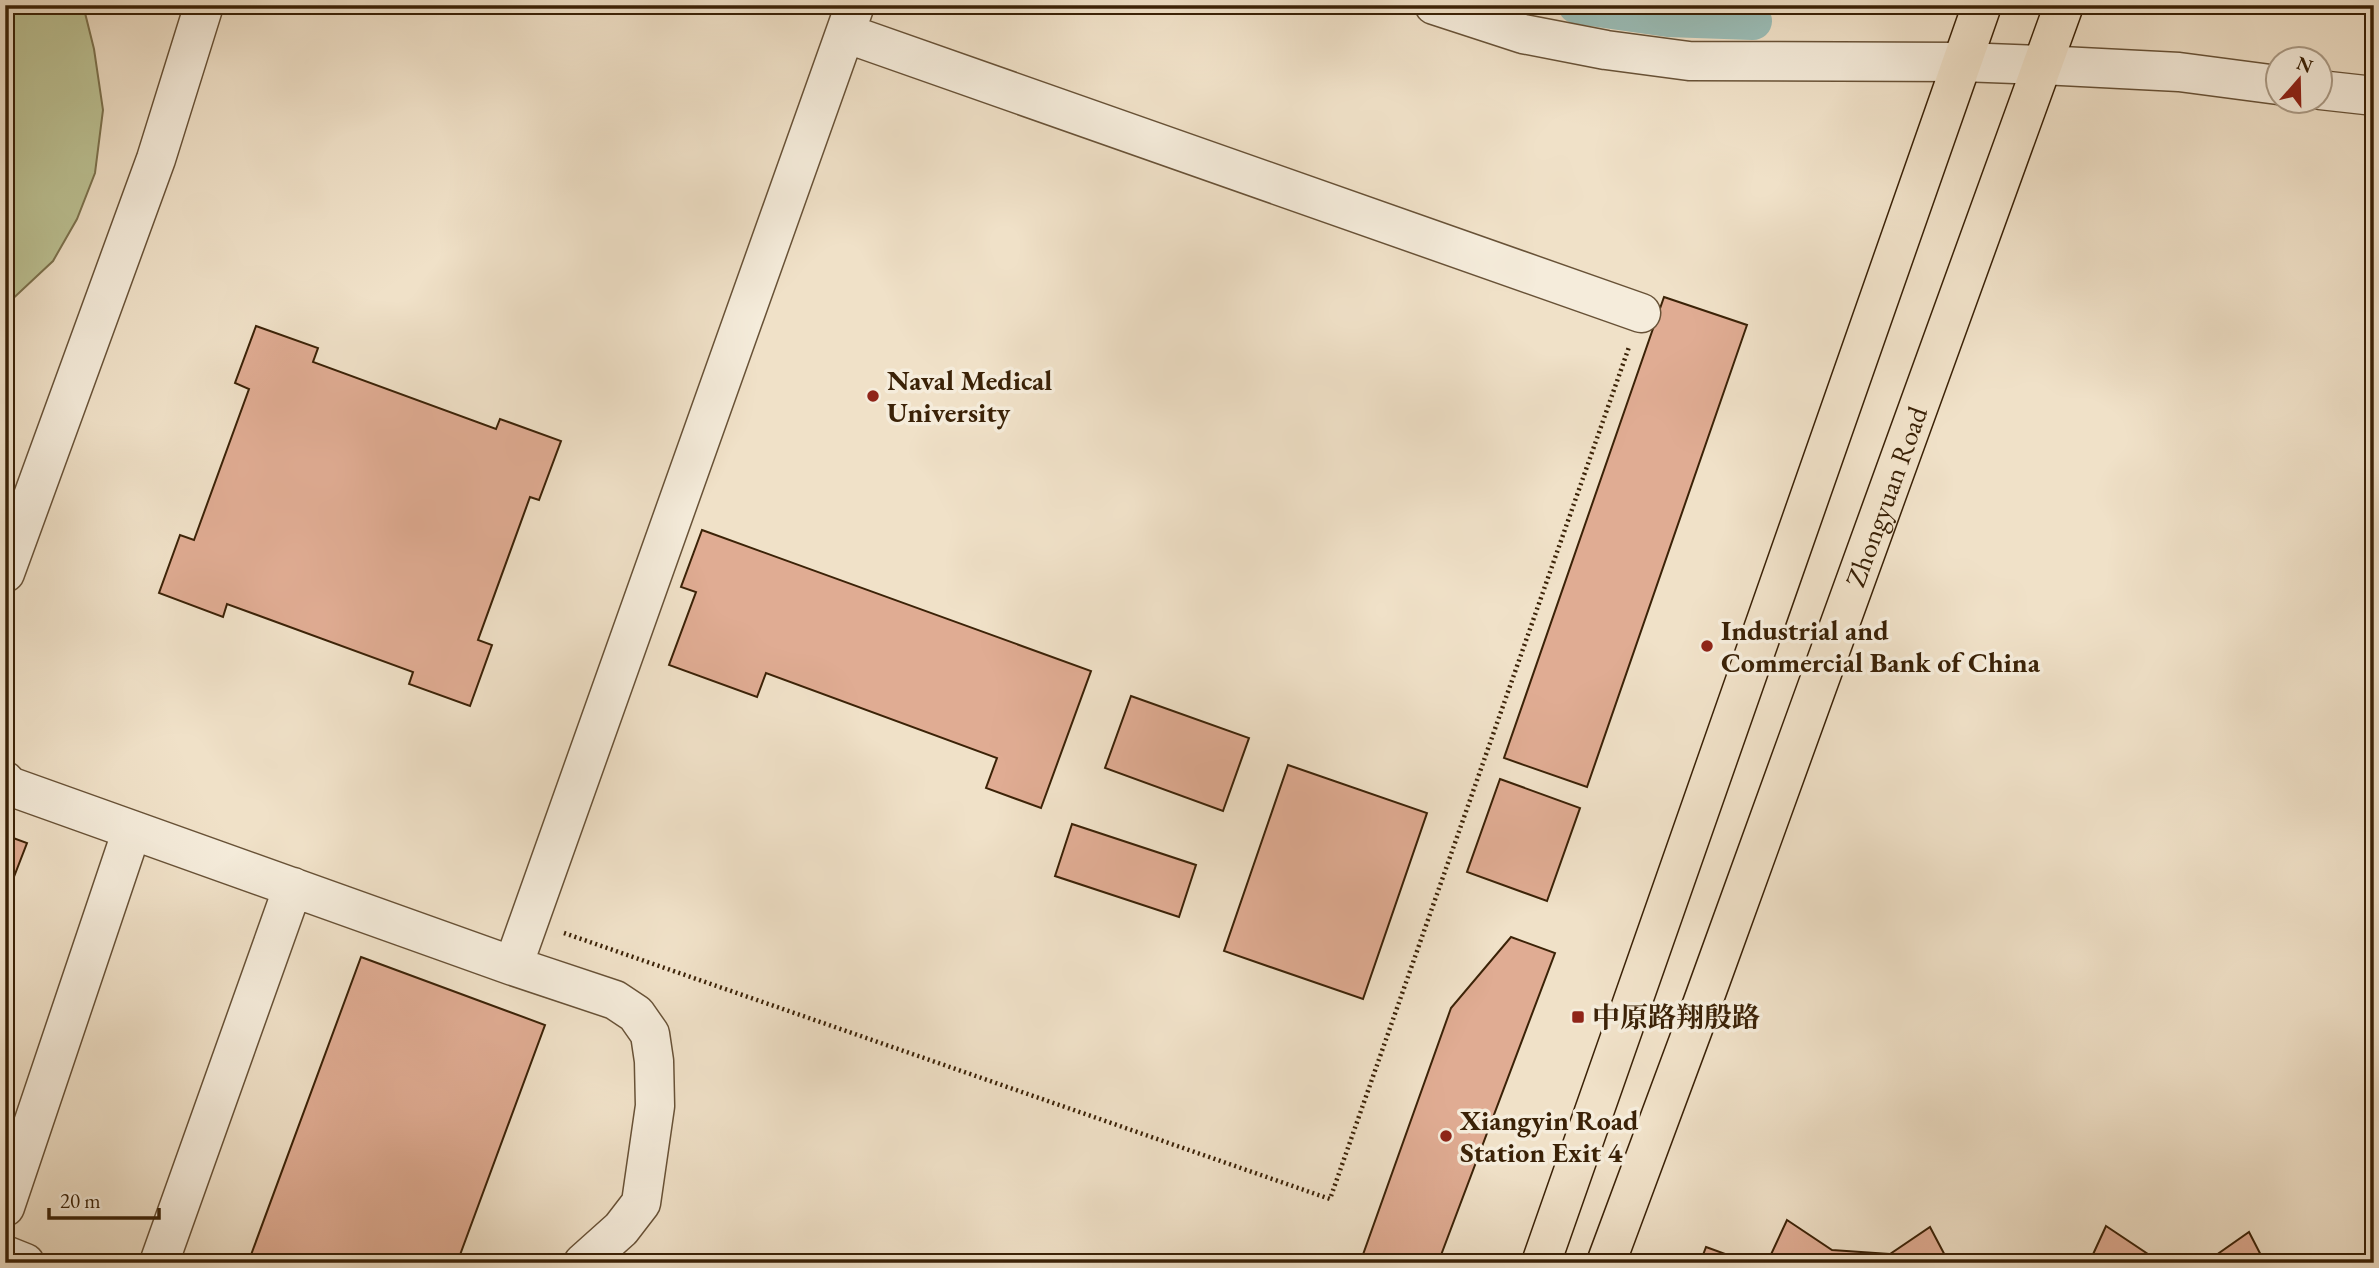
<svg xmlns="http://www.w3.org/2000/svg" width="2379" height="1268" font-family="'EB Garamond','Noto Serif SC',serif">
<rect width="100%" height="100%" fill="#f0e1c8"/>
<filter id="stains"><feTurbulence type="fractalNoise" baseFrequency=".00286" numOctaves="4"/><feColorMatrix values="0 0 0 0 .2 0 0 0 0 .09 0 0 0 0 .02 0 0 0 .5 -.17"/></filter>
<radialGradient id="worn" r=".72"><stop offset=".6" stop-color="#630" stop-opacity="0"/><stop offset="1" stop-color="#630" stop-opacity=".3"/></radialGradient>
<!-- green -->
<path fill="#bcc294" stroke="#7c724e" stroke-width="2" d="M5,5H80L85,13L94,49L103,110L95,173L77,219L53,261L5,306Z"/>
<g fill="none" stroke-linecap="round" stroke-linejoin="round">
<!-- canal -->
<path stroke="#9abdb7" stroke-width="38" d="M1577,5L1668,18L1753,21"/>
</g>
<!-- building -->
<path fill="#e0ac93" stroke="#3b2207" stroke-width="2" d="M1664,297L1747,325L1587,787L1504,758Z
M256,326L318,348L313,362L496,429L500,419L561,441L539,500L530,497L478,640L492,645L470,706L409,684L413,672L227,604L223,617L159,593L180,535L194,540L249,389L235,383Z
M702,530L1091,671L1041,808L986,788L997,758L766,673L757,697L669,665L696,592L681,587Z
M1131,696L1249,738L1223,811L1105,768Z
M1288,765L1427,813L1363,999L1224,951Z
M1500,779L1580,808L1547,901L1467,872Z
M1072,824L1196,865L1179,917L1055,876Z
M5,835L27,843L5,900Z
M1511,937L1555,953L1438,1263H1360L1451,1008Z
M361,957L545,1025L457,1263H248Z
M1787,1220L1832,1250L1890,1254L1930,1227L1949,1263H1767Z
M2106,1226L2151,1256L2209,1260L2249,1232L2265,1263H2089Z
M1706,1247L1731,1256L1729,1263H1700Z"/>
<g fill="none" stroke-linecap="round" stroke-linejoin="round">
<defs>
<path id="minor" d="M1434,5L1523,34L1606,50L1689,61L1962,62L2042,65L2179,72L2278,85
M845,33L1641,313
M2320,90L2374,96
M5,573L156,159L204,5
M5,781L9,786L513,966L615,1000L636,1014L650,1034L654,1061L655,1106L641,1203L621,1229L583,1263
M513,966L855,5
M5,1207L132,830
M5,1255L25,1263
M159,1263L293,887"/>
<g id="major">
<path d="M1541,1263L1982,5"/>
<path id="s1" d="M1606,1263L1700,1010L2064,5"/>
</g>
</defs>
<!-- minor casing -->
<use href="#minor" stroke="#685237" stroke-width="41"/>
<!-- major casing -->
<use href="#major" stroke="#3b2207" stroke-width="41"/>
<!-- path -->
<path stroke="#3b2207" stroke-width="4.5" stroke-dasharray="2 3.5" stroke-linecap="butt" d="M564,933L1330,1199L1629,347"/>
<!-- minor -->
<use href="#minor" stroke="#f5ecdb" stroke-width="38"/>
<!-- major -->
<use href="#major" stroke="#f0e1c8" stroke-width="38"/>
</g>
<!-- markers -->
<g fill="#8f2418" stroke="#f5ecdb" stroke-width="2.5">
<circle cx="873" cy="396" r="7"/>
<circle cx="1707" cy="646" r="7"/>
<rect x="1571" y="1010" width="14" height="14" rx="3.5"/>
<circle cx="1446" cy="1136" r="7"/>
</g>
<g text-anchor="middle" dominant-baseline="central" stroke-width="7" stroke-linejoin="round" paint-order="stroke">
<!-- poi labels -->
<g font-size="28" font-weight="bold" fill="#3b2207" stroke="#f5ecdb" text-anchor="start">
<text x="887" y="380">Naval Medical<tspan x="887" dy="32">University</tspan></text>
<text x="1721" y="630">Industrial and<tspan x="1721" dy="32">Commercial Bank of China</tspan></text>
<text x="1592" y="1017">中原路翔殷路</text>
<text x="1460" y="1120">Xiangyin Road<tspan x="1460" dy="32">Station Exit 4</tspan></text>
</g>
<!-- street labels -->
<g font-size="28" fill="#3b2207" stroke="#f5ecdb">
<text stroke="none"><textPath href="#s1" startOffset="816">Zhongyuan Road</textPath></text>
</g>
</g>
<!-- margin -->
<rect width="2379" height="1268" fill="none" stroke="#f0e1c8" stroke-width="28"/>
<rect x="7" y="7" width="2365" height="1254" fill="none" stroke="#3b2207" stroke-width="3.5"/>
<rect x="14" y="14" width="2351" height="1240" fill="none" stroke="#3b2207" stroke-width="2"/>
<!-- north arrow -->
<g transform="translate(2299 80) rotate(20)"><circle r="33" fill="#f5ecdb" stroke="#ab9b86" stroke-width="2"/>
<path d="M0-5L12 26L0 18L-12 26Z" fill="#8f2418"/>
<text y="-10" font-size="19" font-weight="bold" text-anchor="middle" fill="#3b2207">N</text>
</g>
<!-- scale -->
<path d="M49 1208v10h110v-10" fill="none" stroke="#3b2207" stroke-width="3.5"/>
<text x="60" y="1208" font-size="21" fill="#3b2207" stroke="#f5ecdb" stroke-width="5" paint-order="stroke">20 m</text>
<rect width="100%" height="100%" filter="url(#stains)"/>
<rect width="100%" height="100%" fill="url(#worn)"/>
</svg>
